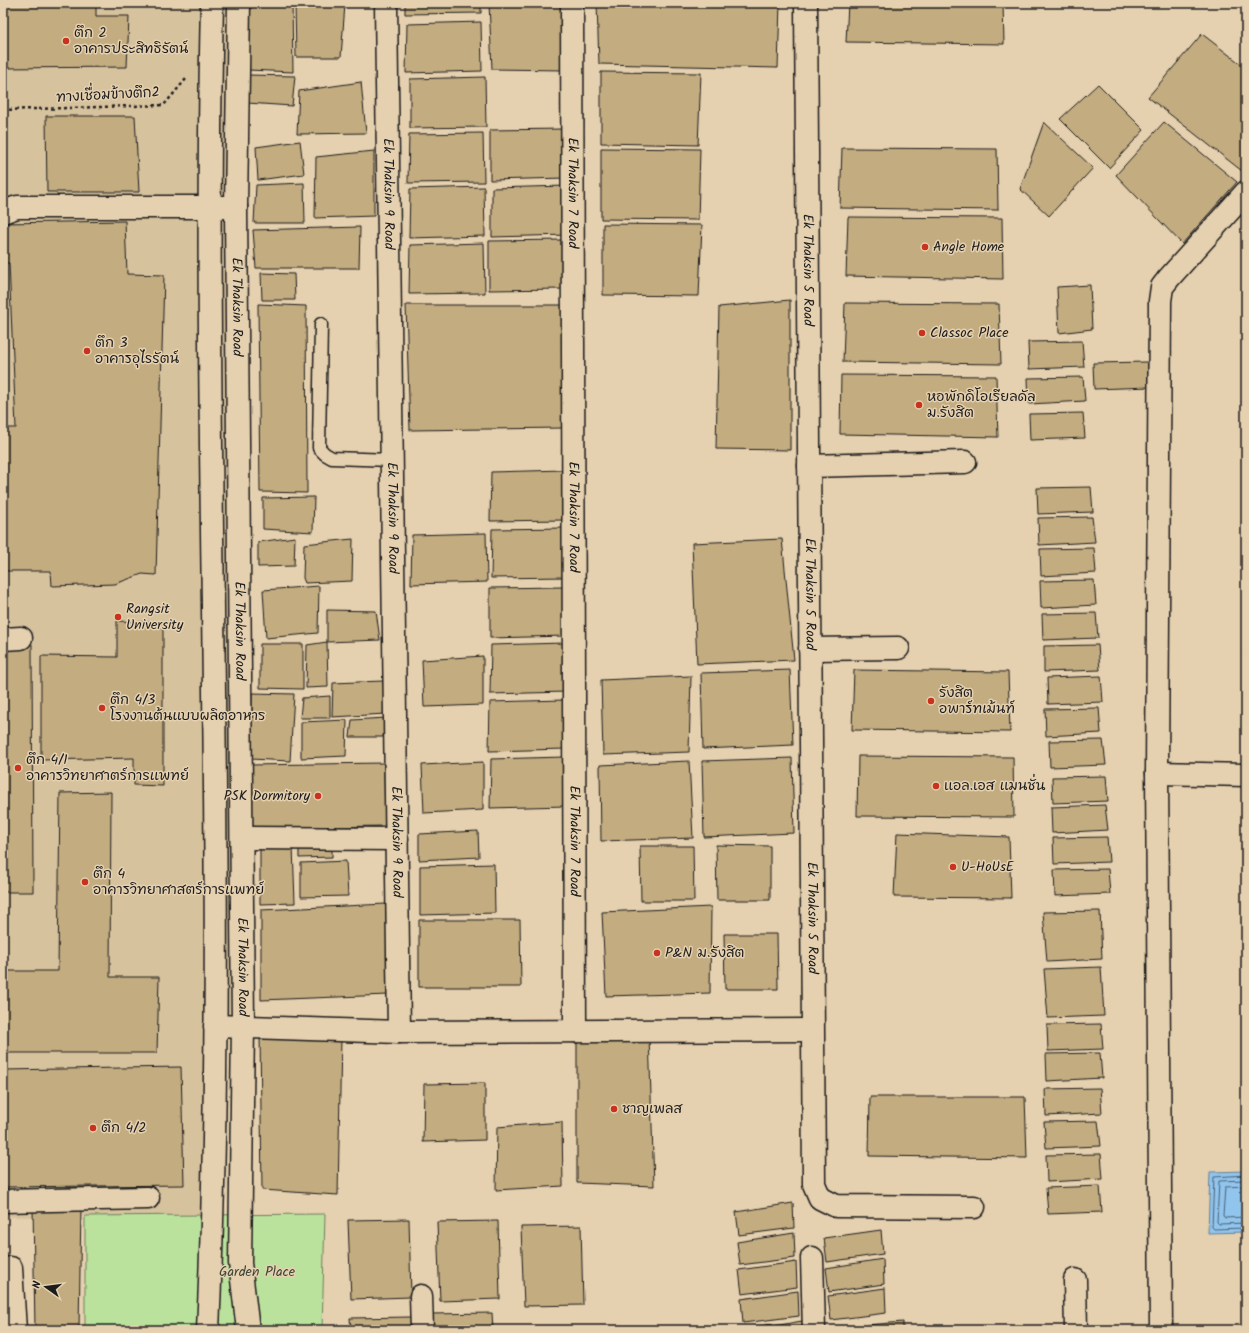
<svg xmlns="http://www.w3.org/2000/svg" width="1249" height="1333" font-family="Kalam,'Playpen Sans Thai',sans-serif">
<rect width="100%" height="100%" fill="#e5d0af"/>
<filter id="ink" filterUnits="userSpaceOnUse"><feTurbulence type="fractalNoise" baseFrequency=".025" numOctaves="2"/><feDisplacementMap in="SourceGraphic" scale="8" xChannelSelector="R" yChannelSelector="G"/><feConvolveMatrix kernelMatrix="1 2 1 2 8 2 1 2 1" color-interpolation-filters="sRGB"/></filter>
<g filter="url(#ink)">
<!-- built -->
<path fill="#d7c29e" d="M3,3H233L236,207L230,1027L203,1215L3,1217Z"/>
<!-- green -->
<path fill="#bbe29d" stroke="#6c7f5c" d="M325,1214L322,1330H85V1216Z"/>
<!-- water -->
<path fill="#91c5ee" stroke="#62819a" d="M1246,1171V1232L1208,1233L1210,1172Z"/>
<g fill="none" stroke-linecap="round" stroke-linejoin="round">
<!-- shore -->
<path stroke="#4b6070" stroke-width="1" d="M1246,1175L1214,1177L1212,1227L1214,1229L1246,1228
M1246,1180L1219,1181L1217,1222L1219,1224L1246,1223
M1246,1186L1225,1187L1223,1216L1225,1218L1246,1217"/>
</g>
<!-- building -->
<path fill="#c3ac80" stroke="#1c1c1c" d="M3,3H96V16H129L127,67L3,68Z
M250,3H292L293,72L248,70Z
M405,3H481V13L405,14Z
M489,3H563V70L492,69Z
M597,3H780L778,68L599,64Z
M848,3H1003L1004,44L846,42Z
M295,4H345L341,57H296Z
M481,22L482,71L406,73L407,24Z
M1202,34L1246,68V167L1242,171L1148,97Z
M601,72L701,73L698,145L601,143Z
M248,75L295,76L292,106L247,103Z
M485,77L486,127L410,128V79Z
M361,82L366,133L297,134L299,91Z
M1098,84L1144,130L1109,168L1060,119Z
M46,116H135L139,192H47Z
M1044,122L1093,168L1049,216L1020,189Z
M1164,122L1237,182L1182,244L1116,175Z
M564,129L565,178L490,180V130Z
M483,133L484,182L408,183L409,134Z
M300,141L304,174L258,180L256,147Z
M601,148L700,149L698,220L601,219Z
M842,148L997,149L998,210L840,208Z
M374,151V216L315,218L316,157Z
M304,183L305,223H254L256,185Z
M567,186L568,235L492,237V188Z
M484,187L485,236L409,238L410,189Z
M848,217L1002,218L1003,279L846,276Z
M125,221L127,274L164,275L156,575L142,574L115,584L52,586L51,571H3V428H16L9,263H3V223Z
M603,224L702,225L699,296L603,295Z
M360,227L359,268H256L253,230Z
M563,240L564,289L489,290V241Z
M484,243L485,293L409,294L410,245Z
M261,273L294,274L295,300H262Z
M1090,285L1092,329L1059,333L1057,287Z
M790,300V450L716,449L719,307Z
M845,303L999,304L1001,364L843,362Z
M258,304L306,306L307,493L260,492Z
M406,305H564L563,428L410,430Z
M1082,341L1084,367L1029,369L1028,342Z
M1148,362L1150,387L1094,389L1093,363Z
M841,375L996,376L998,437L840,434Z
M1083,377L1085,401L1029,404L1028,378Z
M1083,413L1085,438L1030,440L1029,414Z
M565,470V520L490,521L491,472Z
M1091,487L1093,512L1038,514L1037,488Z
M314,497L313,532L263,529V498Z
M1092,517L1095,542L1039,545L1038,518Z
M566,528L567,577L491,578L492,529Z
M486,533L487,582L411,584L412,535Z
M295,537L294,566L258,567V542Z
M353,539L352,581L305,583L303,578L304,544Z
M782,539L794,660L697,664L692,543Z
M1094,548L1096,573L1041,576L1040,549Z
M1094,580L1096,605L1041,608L1040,581Z
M319,586L318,633L266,638L263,590Z
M564,587L565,636L490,638V588Z
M327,610L376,611L380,640L327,642Z
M1096,613L1098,638L1043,640L1042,614Z
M117,621L163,623V786L134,785V758L41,760V656L117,657Z
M327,642L328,687L306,688L307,645Z
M565,643L566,692L490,694L491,645Z
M3,644H32L33,892H3Z
M260,644H303V689L260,688Z
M1098,645L1100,670L1044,672V646Z
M483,656V705L424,707L422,660Z
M790,670L793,745L703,749L701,673Z
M854,670L1008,672L1010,732L852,730Z
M691,676L689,752L603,755L601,680Z
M1101,676L1103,702L1048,704L1047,678Z
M383,681L386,714L332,717L333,683Z
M252,693L294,694L290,761L251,759Z
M330,696V718H300L302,698Z
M564,700L565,749L489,751L490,702Z
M1099,708L1101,733L1046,736L1045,709Z
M386,718L383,737H350L352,720Z
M347,720L346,756L301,758V722Z
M1103,740L1106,765L1050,767L1049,741Z
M858,756L1013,757L1014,817L857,816Z
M565,757L566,806L490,808L491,759Z
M792,758L794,833L704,837L702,761Z
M689,761L693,838L601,841L600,765Z
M483,762V810L424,813L422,765Z
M384,763L385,826L252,828L249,765Z
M1106,776L1108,801L1053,803L1052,777Z
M111,792L110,977H159L157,1053H3V971H58L60,793Z
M1105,805L1108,830L1052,833L1051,807Z
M478,831L479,857L419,860V834Z
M897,833L1009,837L1011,898L894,897Z
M1107,837L1109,862L1054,864L1053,838Z
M332,845V857L299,858V847Z
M716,845L770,846V900H717Z
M293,846L295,903L260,904V847Z
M640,846H693L694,901H641Z
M346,861L348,896L301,897V863Z
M494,864L495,913L420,915V866Z
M1108,869L1110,894L1055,896L1054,870Z
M386,904L388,995L261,1000V910Z
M711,907L710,993L606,996L602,912Z
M1100,911L1102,959L1047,962L1043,912Z
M419,920H520L521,987H419Z
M724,934H777L778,989H725Z
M1101,967L1104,1016L1048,1018L1044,969Z
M1101,1024L1103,1049L1048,1051L1047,1025Z
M260,1035L341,1038L338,1195L262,1190Z
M577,1036H649L654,1186L577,1183Z
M1100,1053L1102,1078L1047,1081L1046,1054Z
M181,1067L184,1185L3,1187V1070Z
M485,1083V1140L423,1142L424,1084Z
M1100,1088L1102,1113L1046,1116L1045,1089Z
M870,1097H1025L1027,1158L869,1156Z
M1098,1121L1101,1146L1046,1148L1044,1122Z
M562,1122L563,1186L496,1190L497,1127Z
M1101,1154L1103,1179L1047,1182L1046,1155Z
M1100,1186L1102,1212L1048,1214L1046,1188Z
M793,1203L794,1228L739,1235L736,1212Z
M81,1206L79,1330H35L33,1208Z
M409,1219L411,1297L351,1299L348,1220Z
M498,1221L500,1299L440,1301L437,1222Z
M581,1226L583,1305L524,1306L521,1227Z
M881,1230L883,1254L827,1262L824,1238Z
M794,1233L795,1258L740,1265L737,1242Z
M883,1259L884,1284L829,1292L826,1268Z
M796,1262L797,1287L742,1294L739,1270Z
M885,1288L886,1313L831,1320L828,1296Z
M798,1291L799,1316L743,1323L741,1299Z
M492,1313L493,1330H432L431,1314Z
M411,1317L412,1330H351L350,1318Z
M802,1321L803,1330H775L774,1326Z
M903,1322V1330H867V1325Z
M772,1324V1330H744V1329Z
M864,1325V1330H828V1328Z"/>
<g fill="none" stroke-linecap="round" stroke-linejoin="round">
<defs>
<path id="lane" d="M321,324L319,448L325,454L332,458L392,460"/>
<g id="street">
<path id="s1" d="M386,3L399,1032"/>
<path id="s2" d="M572,3L575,1031"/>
<path id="s3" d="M806,3L814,1184L820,1198L836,1206L974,1207"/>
<path d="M3,212L17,207H236"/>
<path d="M809,466L965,462"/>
<path d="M3,639L21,638"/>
<path d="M810,649L898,648"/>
<path d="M1157,773L1246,775"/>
<path d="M242,838L397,839"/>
<path d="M215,1026L399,1032L812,1030"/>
<path d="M3,1201L148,1198"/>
<path d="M812,1258L814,1330"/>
<path d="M11,1268L15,1330"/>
<path d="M1075,1280L1076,1330"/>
<path d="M421,1296L422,1330"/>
<path d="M1161,1330L1157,773L1160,301L1162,287L1169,278L1246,192"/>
</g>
<g id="secondary">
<path id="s4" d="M239,3L236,207L243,1025L240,1263L248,1330"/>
<path d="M208,1330C228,888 202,445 212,3"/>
</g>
</defs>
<!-- lane casing -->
<use href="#lane" stroke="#1c1c1c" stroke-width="15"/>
<!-- street casing -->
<use href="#street" stroke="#1c1c1c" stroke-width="25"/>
<!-- secondary casing -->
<use href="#secondary" stroke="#1c1c1c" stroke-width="25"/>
<!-- path -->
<path stroke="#1c1c1c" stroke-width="2.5" stroke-dasharray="3 3" stroke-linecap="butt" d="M3,110L164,105L186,79"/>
<!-- lane -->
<use href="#lane" stroke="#e5d0af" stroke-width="12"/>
<!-- street -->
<use href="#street" stroke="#e5d0af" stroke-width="22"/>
<!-- secondary -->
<use href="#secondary" stroke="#e5d0af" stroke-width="22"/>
</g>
</g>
<!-- markers -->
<g fill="#c8321e" stroke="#e5d0af" stroke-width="1.5">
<circle cx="66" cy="41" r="4"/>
<circle cx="925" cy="247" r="4"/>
<circle cx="922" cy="333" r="4"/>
<circle cx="87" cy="351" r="4"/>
<circle cx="919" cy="405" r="4"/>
<circle cx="118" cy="617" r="4"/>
<circle cx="931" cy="701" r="4"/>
<circle cx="102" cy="708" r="4"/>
<circle cx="18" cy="768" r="4"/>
<circle cx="936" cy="786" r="4"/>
<circle cx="318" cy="796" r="4"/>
<circle cx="953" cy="867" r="4"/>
<circle cx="85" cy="882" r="4"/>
<circle cx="657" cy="953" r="4"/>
<circle cx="614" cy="1109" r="4"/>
<circle cx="93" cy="1128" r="4"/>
</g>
<g text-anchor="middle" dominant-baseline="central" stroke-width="3" stroke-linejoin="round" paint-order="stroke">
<!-- poi labels -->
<g font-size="14" fill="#1c1c1c" stroke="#e5d0af" text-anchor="start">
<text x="74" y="33">ตึก 2<tspan x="74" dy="16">อาคารประสิทธิรัตน์</tspan></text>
<text x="933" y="247">Angle Home</text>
<text x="930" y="333">Classoc Place</text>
<text x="95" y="343">ตึก 3<tspan x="95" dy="16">อาคารอุไรรัตน์</tspan></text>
<text x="927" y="397">หอพักดิโอเรียลดัล<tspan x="927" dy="16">ม.รังสิต</tspan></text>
<text x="126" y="609">Rangsit<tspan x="126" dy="16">University</tspan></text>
<text x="939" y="693">รังสิต<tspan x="939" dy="16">อพาร์ทเม้นท์</tspan></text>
<text x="110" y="700">ตึก 4/3<tspan x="110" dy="16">โรงงานต้นแบบผลิตอาหาร</tspan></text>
<text x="26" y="760">ตึก 4/1<tspan x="26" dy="16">อาคารวิทยาศาตร์การแพทย์</tspan></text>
<text x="944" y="786">แอล.เอส แมนชั่น</text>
<text x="310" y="796" text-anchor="end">PSK Dormitory</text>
<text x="961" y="867">U-HoUsE</text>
<text x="93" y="874">ตึก 4<tspan x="93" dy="16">อาคารวิทยาศาสตร์การแพทย์</tspan></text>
<text x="665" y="953">P&amp;N ม.รังสิต</text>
<text x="622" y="1109">ชาญเพลส</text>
<text x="101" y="1128">ตึก 4/2</text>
</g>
<!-- street labels -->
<g font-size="14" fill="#1c1c1c" stroke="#e5d0af">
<text transform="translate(108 95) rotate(-3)">ทางเชื่อมข้างตึก2</text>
<text stroke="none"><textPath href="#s2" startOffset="190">Ek Thaksin 7 Road</textPath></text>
<text stroke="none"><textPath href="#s1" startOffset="191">Ek Thaksin 9 Road</textPath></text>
<text stroke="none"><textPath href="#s3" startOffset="267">Ek Thaksin 5 Road</textPath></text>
<text stroke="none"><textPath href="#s4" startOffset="304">Ek Thaksin Road</textPath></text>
<text stroke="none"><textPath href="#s2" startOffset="514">Ek Thaksin 7 Road</textPath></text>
<text stroke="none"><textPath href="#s1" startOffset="515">Ek Thaksin 9 Road</textPath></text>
<text stroke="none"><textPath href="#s3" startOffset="591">Ek Thaksin 5 Road</textPath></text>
<text stroke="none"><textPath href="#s4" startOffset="628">Ek Thaksin Road</textPath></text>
<text stroke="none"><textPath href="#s1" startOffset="839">Ek Thaksin 9 Road</textPath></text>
<text stroke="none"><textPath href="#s2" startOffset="838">Ek Thaksin 7 Road</textPath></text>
<text stroke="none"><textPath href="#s3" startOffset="915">Ek Thaksin 5 Road</textPath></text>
<text stroke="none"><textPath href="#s4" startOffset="964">Ek Thaksin Road</textPath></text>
</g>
<!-- park labels -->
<g font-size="14" fill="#3c4436" stroke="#e5d0af">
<text x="257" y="1272">Garden Place</text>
</g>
</g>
<!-- margin -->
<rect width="1249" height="1333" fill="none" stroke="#e5d0af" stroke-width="16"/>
<rect x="8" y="8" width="1233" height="1317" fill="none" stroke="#1c1c1c" stroke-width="1.5" filter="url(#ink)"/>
<!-- north arrow -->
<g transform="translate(46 1287) rotate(284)" stroke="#e5d0af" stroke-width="3" paint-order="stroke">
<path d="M0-3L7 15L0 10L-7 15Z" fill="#1c1c1c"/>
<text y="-6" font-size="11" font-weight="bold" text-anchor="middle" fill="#1c1c1c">N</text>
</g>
</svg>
